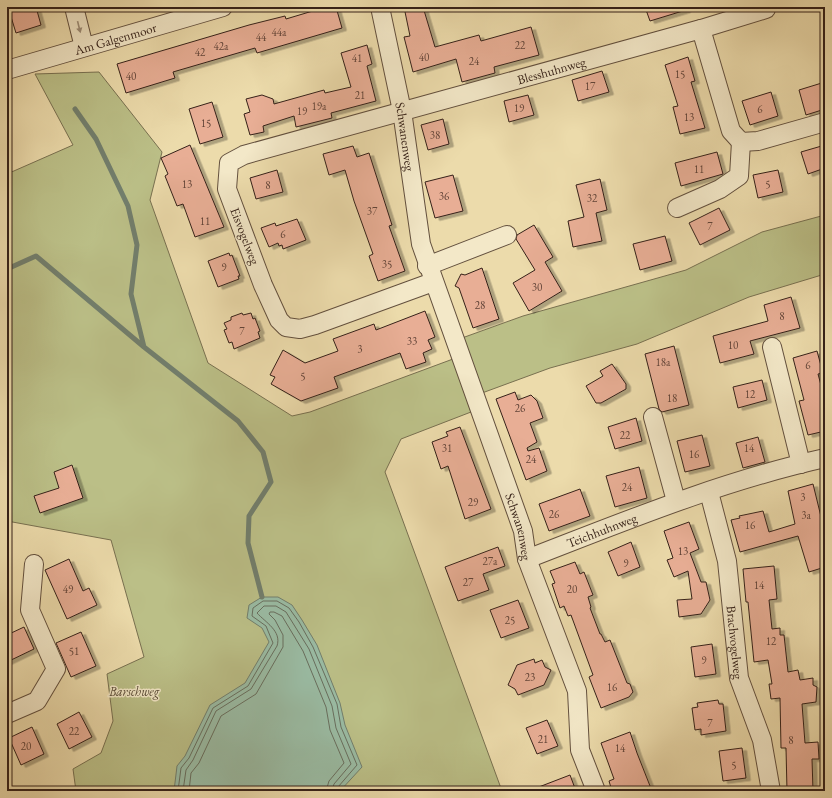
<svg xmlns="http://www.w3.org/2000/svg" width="832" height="798" font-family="'EB Garamond',serif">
<defs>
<filter id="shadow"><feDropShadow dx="4.5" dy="2.5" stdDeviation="0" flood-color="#0004"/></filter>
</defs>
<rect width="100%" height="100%" fill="#ecdbab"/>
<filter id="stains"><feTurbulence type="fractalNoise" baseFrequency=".005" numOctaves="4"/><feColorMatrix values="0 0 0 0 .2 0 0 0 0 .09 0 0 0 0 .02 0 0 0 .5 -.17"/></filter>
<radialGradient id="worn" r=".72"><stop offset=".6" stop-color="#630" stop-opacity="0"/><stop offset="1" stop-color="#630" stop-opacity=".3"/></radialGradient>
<!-- green -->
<path fill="#bbbf87" stroke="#787050" d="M99,72L162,152L150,200L208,363L292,416L310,412L453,359L471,412L401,439L385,472L502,791H76L73,769L101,753L113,721L107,674L144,657L111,540L7,521V174L73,145L35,74Z
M825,215V274L749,297L637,344L550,368L482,393L462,338L523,316L686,270L762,232Z"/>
<!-- water -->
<path fill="#9abca4" stroke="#727e6c" d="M262,597H278L292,605L302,620L317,645L340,703L345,725L362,767L340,791H174L177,766L185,756L210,705L245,683L269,642L262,628L247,618L249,605Z"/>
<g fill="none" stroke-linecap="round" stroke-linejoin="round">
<!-- shore -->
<path stroke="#686e5e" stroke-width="1" d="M178,791L181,768L189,758L213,708L248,686L273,643L266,626L252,616L253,608L263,601H277L289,608L299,622L313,647L337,704L341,727L357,765L338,787L337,791
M183,791L186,770L193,760L216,711L251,689L277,646C282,631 265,622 257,613L264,606H276L286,612L309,649L332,706L336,728L351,764L334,784L332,791
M189,791L191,773L199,763L221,716L256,694L283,647V635L275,620L269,614L270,612H274L282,616L303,651L326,707L330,730L344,763L329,781L326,791"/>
<!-- stream -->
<path stroke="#727e6c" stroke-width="5" d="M75,109L96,139L128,206L137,245L131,294L144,347
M7,269L36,256L144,347L238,421L263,452L271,482L249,516L248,543L262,597"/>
</g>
<!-- building -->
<path fill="#e8ae95" stroke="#352119" filter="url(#shadow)" d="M8,7H36L41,25L16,33Z
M326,7H336L342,28L257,53L255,48L173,72L175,78L126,93L117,64L249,25L285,16L286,19Z
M404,7H423L435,47L479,35L481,41L531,27L539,55L494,67L495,73L462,82L456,59L413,72L404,37L410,36Z
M645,7H686V10L650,21Z
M367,45L372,64L367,66L376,101L331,113L332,118L296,127L294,116L263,126L264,132L250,135L244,114L250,112L246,99L262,95L273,99L274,104L324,90L325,93L351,87L341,53Z
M688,57L695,81L691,82L705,128L680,134L673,107L678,106L665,65Z
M602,71L609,92L578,101L572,80Z
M825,82V109L806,115L799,90Z
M771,92L778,116L750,125L742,101Z
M528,95L534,115L509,122L504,101Z
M212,102L223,137L200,144L189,109Z
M443,119L449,144L428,150L421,125Z
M190,145L224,227L195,237L183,204L177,206L165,176L168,174L161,158Z
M825,145V168L808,174L801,152Z
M353,146L357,157L369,153L392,225L389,226L405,271L378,281L369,256L373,254L354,201L345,170L329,175L323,154Z
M717,152L723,174L681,186L675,163Z
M277,170L283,192L256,199L250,178Z
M778,170L783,192L758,198L753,175Z
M453,175L463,211L435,218L425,182Z
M600,179L607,210L596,213L602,241L573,247L568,221L584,217L576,185Z
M719,208L730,230L700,245L689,223Z
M297,219L306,240L283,249L282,245L279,246L278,243L269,247L261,228L275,223L276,226Z
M534,225L553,257L545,262L562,291L529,311L513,283L535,270L516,239L517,235Z
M665,236L672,261L640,270L633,244Z
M229,253L230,256L232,255L240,276H238L239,279L218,287L208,261Z
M482,268L499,319L473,328L459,288L455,286L461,274L465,275Z
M791,297L800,328L750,341L754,354L720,363L713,336L768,321L764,305Z
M425,311L435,337L428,340L432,349L423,353L426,362L406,369L400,353L334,377L338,388L301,401L271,384L275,377L270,375L283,350L305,363L338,351L333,339L374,324L376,330Z
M242,313L243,315L251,313L253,319L255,318L260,331L258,332L260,338L234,349L232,342L229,343L224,330L227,329L224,323L231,320V317Z
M674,346L689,405L662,412L659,409L645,354Z
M817,351L823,373L818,374L825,400V431L808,435L799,401L804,400L793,358Z
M612,364L626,384V389L601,403H596L586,386L603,376L600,371Z
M762,380L767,400L738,408L733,387Z
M515,392L518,400L531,395L537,401L543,418L530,423L537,442L527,448L528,451L539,448L547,471L526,480L496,399Z
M636,418L642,441L615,449L608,427Z
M460,427L491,509L465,519L448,466L441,469L432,442L448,436L446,432Z
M702,435L710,466L685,472L677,441Z
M758,437L765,462L743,468L736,443Z
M72,465L83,498L40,513L34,496L59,488L54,472Z
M639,467L647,498L615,507L606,476Z
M813,484L825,533V567L809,572L798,536L740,552L731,520L740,518L739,516L763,511L769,532L795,524L788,491Z
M580,489L590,516L549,531L539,504Z
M689,522L699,549L690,553L701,582H706L710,600L701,614L679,617L677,600L692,599L688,571L674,577L667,560L673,558L664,531Z
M631,542L640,567L618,576L608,552Z
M498,547L505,566L483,574L489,590L458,601L445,567Z
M69,559L83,591L89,588L97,605L67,619L45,570Z
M575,562L580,574L584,572L593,595L588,597L591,607L590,608L600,634H601L605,642L610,640L627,683L630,684L633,692L629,697L601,708L589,677L593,675L571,615L568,616L564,606L560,608L552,584L555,583L550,571Z
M774,566L777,599L769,600L772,629L780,628V635H784L788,672L798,670L800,680L813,678V685L817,687L816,702L802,704L805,743L818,742L819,759H812L813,791H787L786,748H781L780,698L771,699L769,684H772L768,660L754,662L748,602H746L743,569Z
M518,600L529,628L501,638L490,610Z
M24,627L34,649L7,662V635Z
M81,632L96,666L71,677L56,643Z
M712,644L716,674L695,677L691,647Z
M534,659L535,663L542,660L545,667L551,670L544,685L518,695L515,689L508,685L517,665Z
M718,700L719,704H723L726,731L701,735V729L695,730L692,708L698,707L697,703Z
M79,712L92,737L69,749L57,724Z
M547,720L558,746L537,754L526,728Z
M32,727L44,754L21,765L9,738Z
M630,732L637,753L652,791H612L609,781L614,779L601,743Z
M742,748L746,778L723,781L719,751Z
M570,775L576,791H531V790Z"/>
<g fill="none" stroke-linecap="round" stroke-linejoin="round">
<defs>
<g id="minor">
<path d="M74,7L84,47"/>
<path id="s1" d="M380,7L402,111L421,244L523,531L527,559L577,691L580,750L596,791"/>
<path d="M701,29L766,9"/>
<path id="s2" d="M7,70L223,7"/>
<path d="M677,208L720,189L739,176L741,142"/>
<path d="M427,266L507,235"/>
<path id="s3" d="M433,282L315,325L300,329L286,327L279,320L263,285L227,189L229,163L244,155L701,29L731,131L741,142L758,141L825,122"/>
<path d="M772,347L801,464"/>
<path d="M653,417L676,501"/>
<path id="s4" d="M709,492L727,561L739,678L762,740L771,791"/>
<path id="s5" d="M527,559C625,521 722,481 825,458"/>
<path d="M7,714L37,701L56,669L30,610L34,564"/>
</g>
</defs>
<!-- minor casing -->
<use href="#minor" stroke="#63503e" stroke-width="20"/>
<!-- minor -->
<use href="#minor" stroke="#f3e8c8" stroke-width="18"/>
</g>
<!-- one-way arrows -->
<defs><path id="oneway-solid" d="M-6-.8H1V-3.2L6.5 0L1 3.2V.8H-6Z"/></defs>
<use fill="#9e8e79" href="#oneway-solid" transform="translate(79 27) rotate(76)"/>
<g text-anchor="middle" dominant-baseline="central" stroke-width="3" stroke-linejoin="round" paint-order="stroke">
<!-- number labels -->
<g font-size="11" fill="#624438">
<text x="279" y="32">44a</text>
<text x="261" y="37">44</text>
<text x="520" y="45">22</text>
<text x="221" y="46">42a</text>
<text x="200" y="52">42</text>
<text x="424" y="57">40</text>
<text x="357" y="58">41</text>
<text x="474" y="61">24</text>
<text x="680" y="74">15</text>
<text x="131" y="76">40</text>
<text x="590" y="86">17</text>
<text x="360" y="95">21</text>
<text x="319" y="106">19a</text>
<text x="519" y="108">19</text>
<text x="760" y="109">6</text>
<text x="302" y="111">19</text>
<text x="689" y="117">13</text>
<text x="206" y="123">15</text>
<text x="435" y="135">38</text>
<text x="699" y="169">11</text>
<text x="187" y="184">13</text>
<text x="768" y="184">5</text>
<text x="268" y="185">8</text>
<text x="444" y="196">36</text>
<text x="592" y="198">32</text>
<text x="372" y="211">37</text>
<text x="205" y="221">11</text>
<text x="710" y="226">7</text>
<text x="283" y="234">6</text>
<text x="387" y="264">35</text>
<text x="224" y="267">9</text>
<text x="537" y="287">30</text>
<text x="480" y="305">28</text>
<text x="782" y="316">8</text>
<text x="242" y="331">7</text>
<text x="412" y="341">33</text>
<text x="733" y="345">10</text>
<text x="360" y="349">3</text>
<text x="663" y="362">18a</text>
<text x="808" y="365">6</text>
<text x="303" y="376">5</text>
<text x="750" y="394">12</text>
<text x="672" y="398">18</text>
<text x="520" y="408">26</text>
<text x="625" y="435">22</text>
<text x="447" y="448">31</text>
<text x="749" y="448">14</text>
<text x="694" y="454">16</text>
<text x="531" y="459">24</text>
<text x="627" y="487">24</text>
<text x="803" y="497">3</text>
<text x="473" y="502">29</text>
<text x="554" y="514">26</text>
<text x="806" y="515">3a</text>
<text x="750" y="525">16</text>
<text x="683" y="551">13</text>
<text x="490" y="561">27a</text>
<text x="626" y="563">9</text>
<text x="468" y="582">27</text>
<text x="759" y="585">14</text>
<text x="68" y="589">49</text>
<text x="572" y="589">20</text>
<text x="510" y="620">25</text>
<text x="771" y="641">12</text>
<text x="74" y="651">51</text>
<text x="704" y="660">9</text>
<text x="530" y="677">23</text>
<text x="612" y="687">16</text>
<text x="710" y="723">7</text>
<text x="74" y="731">22</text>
<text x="543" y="739">21</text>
<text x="791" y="740">8</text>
<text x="26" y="746">20</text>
<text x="620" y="748">14</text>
<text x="734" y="765">5</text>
</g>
<!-- street labels -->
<g font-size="13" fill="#352119" stroke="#f3e8c8">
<text stroke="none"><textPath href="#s2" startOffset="113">Am Galgenmoor</textPath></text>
<text stroke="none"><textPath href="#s3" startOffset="668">Blesshuhnweg</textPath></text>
<text stroke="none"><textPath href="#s1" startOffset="132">Schwanenweg</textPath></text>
<text transform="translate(245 236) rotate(69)">Eisvogelweg</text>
<text stroke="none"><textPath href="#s1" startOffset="540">Schwanenweg</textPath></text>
<text stroke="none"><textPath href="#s5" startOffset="80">Teichhuhnweg</textPath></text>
<text stroke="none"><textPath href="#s4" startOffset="153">Brachvogelweg</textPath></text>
</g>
<!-- park labels -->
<g font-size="13" font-style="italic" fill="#564834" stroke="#f3e8c8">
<text x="134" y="691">Barschweg</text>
</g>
</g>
<!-- margin -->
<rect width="832" height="798" fill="none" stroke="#ecdbab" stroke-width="24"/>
<rect x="8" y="8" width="816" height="782" fill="none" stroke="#352119" stroke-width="2"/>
<rect x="12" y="12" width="808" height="774" fill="none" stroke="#352119"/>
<rect width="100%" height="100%" filter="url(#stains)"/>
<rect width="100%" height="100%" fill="url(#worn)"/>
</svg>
